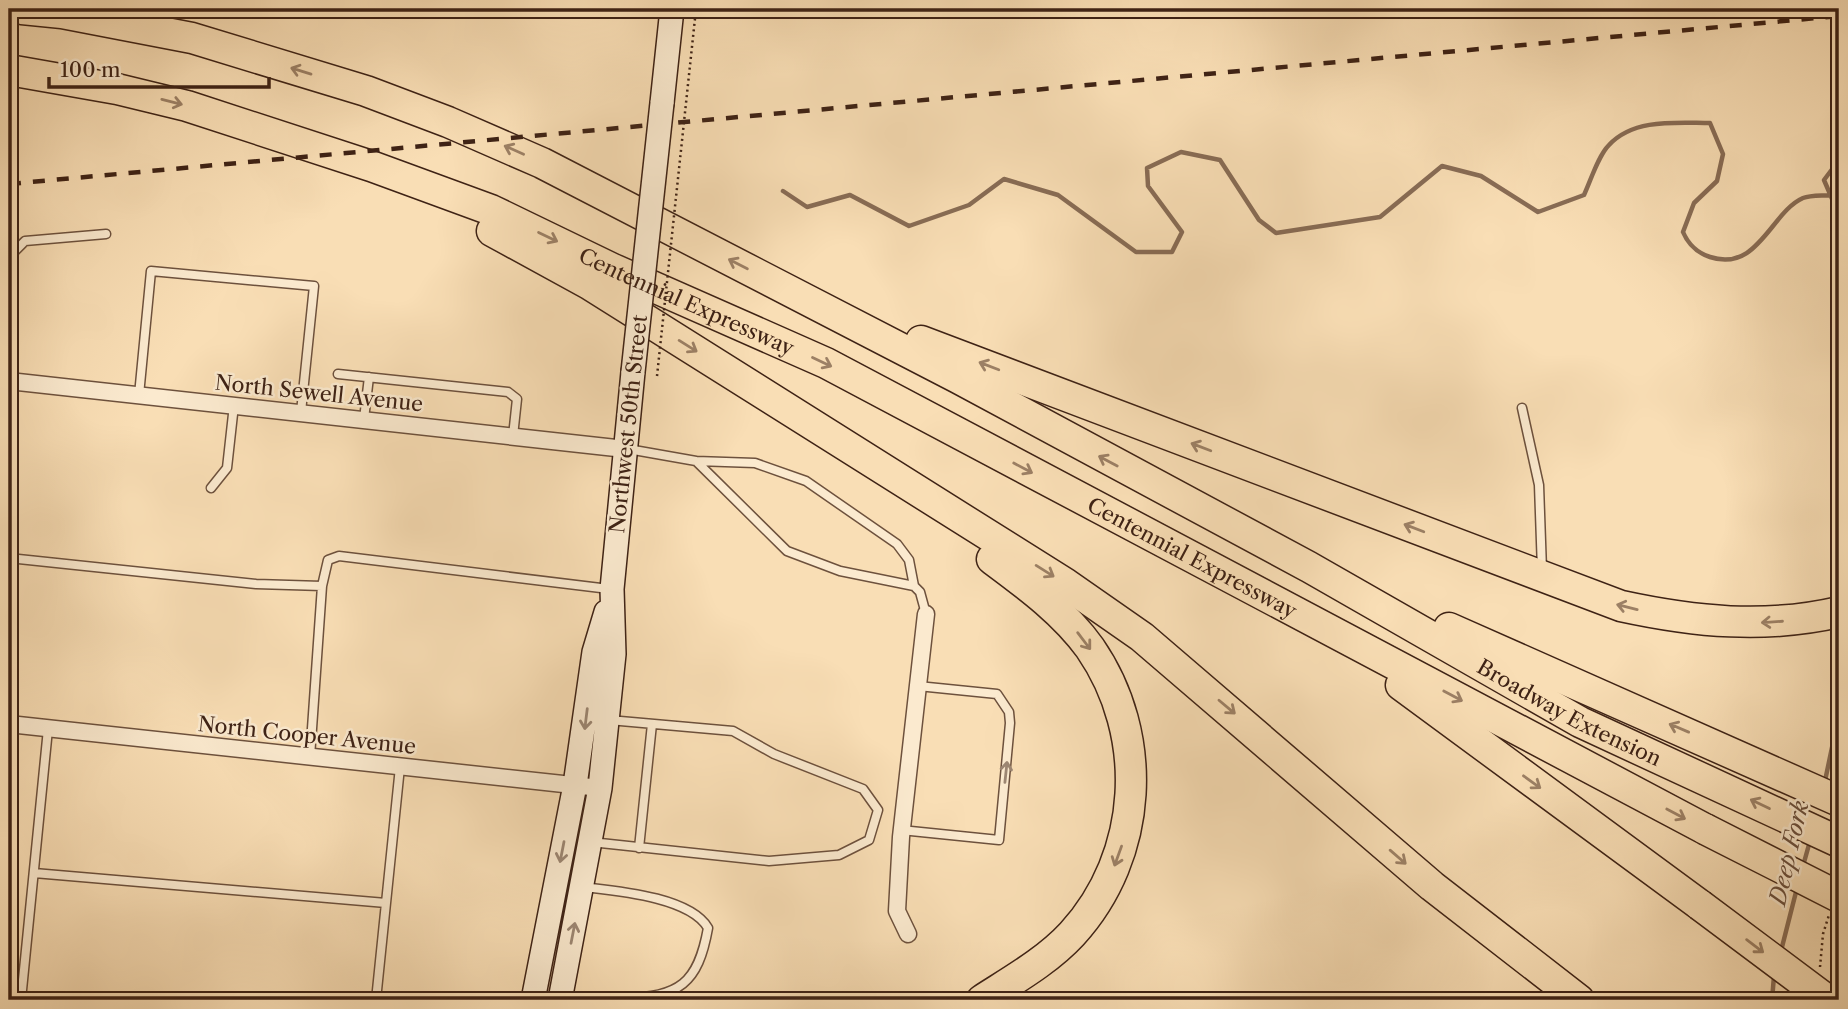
<svg xmlns="http://www.w3.org/2000/svg" width="1848" height="1009" font-family="'Libre Caslon Text',serif">
<rect width="100%" height="100%" fill="#f9deb5"/>
<filter id="stains"><feTurbulence type="fractalNoise" baseFrequency=".00286" numOctaves="4"/><feColorMatrix values="0 0 0 0 .2 0 0 0 0 .09 0 0 0 0 .02 0 0 0 .5 -.17"/></filter>
<radialGradient id="worn" r=".72"><stop offset=".6" stop-color="#630" stop-opacity="0"/><stop offset="1" stop-color="#630" stop-opacity=".3"/></radialGradient>
<g fill="none" stroke-linecap="round" stroke-linejoin="round">
<!-- stream -->
<path stroke="#886c55" stroke-width="4.5" d="M1839,160L1824,180L1839,215
M783,191L807,207L850,195L909,226L969,205L1004,179L1058,195L1136,252H1172L1182,232L1148,186L1147,168L1181,152L1220,160L1259,220L1276,233L1380,217L1442,166L1481,176L1538,212L1584,195C1591,180 1598,156 1609,145C1634,118 1677,123 1710,123L1723,154L1717,181L1694,203L1683,232C1688,244 1698,253 1710,257C1758,273 1771,212 1803,198C1811,195 1823,196 1831,195
M1825,781L1839,714
M1803,866L1810,841
M1781,951L1797,888
M1772,1000L1774,976"/>
<defs>
<path id="service" d="M9,281L11,255L25,241L106,234
M338,374L508,392L517,399L513,436
M139,395L151,271L314,286L301,412
M1522,408L1539,485L1542,570
M364,419L369,377
M628,449L696,461L787,551L840,571L914,586L920,592L926,614
M696,461L755,463L806,481L897,544L909,560L914,586
M211,488L227,468L234,405
M9,558L256,584L322,586L310,757
M322,586L328,560L339,556L609,589
M901,830L999,840L1010,723L1009,712L997,694L918,686
M591,842L769,861L839,855L869,840L878,810L863,789L774,754L733,731L609,720
M639,848L652,724
M34,873L386,903
M564,997C584,999 604,998 624,998C679,997 698,984 708,928C690,897 617,891 583,887
M21,1000L48,729
M376,1000L400,767"/>
<path id="minor" d="M9,381L625,449
M9,724L600,788
M908,934L897,911L901,837L926,614"/>
<path id="secondary" d="M662,103L672,9
M533,1000L575,785L594,652L606,612
M560,1000L600,788L614,654L612,589L633,372"/>
<g id="motorway">
<path id="s1" d="M22,9L62,13L192,38L366,91L448,122L542,163L958,378L1309,567L1580,722L1839,842"/>
<path id="s2" d="M9,70L117,89L187,106L371,166L491,210L613,269L826,363L1705,829"/>
<path d="M492,231L589,284L1066,584L1142,637L1432,886L1579,1000"/>
<path d="M921,341L1621,606C1695,622 1765,629 1839,612"/>
<path d="M1449,628L1839,801"/>
<path d="M1401,685L1700,905"/>
<path d="M982,1000C1013,980 1047,961 1072,934C1144,855 1150,735 1090,648C1064,612 1027,585 992,559"/>
</g>
</defs>
<!-- service casing -->
<use href="#service" stroke="#6d513d" stroke-width="11"/>
<!-- minor casing -->
<use href="#minor" stroke="#6d513d" stroke-width="19"/>
<!-- secondary casing -->
<use href="#secondary" stroke="#3e2215" stroke-width="26"/>
<!-- motorway casing -->
<use href="#motorway" stroke="#3e2215" stroke-width="33"/>
<!-- path -->
<path stroke="#3e2215" stroke-width="2.5" stroke-dasharray="2 3.5" stroke-linecap="butt" d="M1820,967L1823,934L1829,915"/>
<!-- service -->
<use href="#service" stroke="#fbeacf" stroke-width="8"/>
<!-- minor -->
<use href="#minor" stroke="#fbeacf" stroke-width="16"/>
<!-- secondary -->
<use href="#secondary" stroke="#fbeacf" stroke-width="23"/>
<!-- motorway -->
<use href="#motorway" stroke="#f9deb5" stroke-width="30"/>
<!-- rail -->
<path stroke="#3e2215" stroke-width="4.5" stroke-dasharray="12 12" stroke-linecap="butt" d="M9,184L1839,16"/>
<defs>
<path id="secondary-bridge" d="M633,372L662,103"/>
<path id="motorway-bridge" d="M1705,829L1839,897
M1700,905L1827,1000"/>
</defs>
<!-- secondary-bridge casing -->
<use href="#secondary-bridge" stroke="#3e2215" stroke-width="26" stroke-linecap="butt"/>
<!-- motorway-bridge casing -->
<use href="#motorway-bridge" stroke="#3e2215" stroke-width="33" stroke-linecap="butt"/>
<!-- path-bridge -->
<path stroke="#3e2215" stroke-width="2.5" stroke-dasharray="2 3.5" stroke-linecap="butt" d="M657,376L696,9"/>
<!-- secondary-bridge -->
<use href="#secondary-bridge" stroke="#fbeacf" stroke-width="23"/>
<!-- motorway-bridge -->
<use href="#motorway-bridge" stroke="#f9deb5" stroke-width="30"/>
</g>
<!-- one-way arrows -->
<defs><path id="oneway-shaft" d="M-6 0H5M1.5-3L5.5 0L1.5 3" fill="none" stroke-width="1.6" stroke-linecap="round" stroke-linejoin="round" transform="scale(1.75)"/></defs>
<g stroke="#9c8065">
<use href="#oneway-shaft" transform="translate(301 71) rotate(-163)"/>
<use href="#oneway-shaft" transform="translate(172 102) rotate(14)"/>
<use href="#oneway-shaft" transform="translate(514 150) rotate(-156)"/>
<use href="#oneway-shaft" transform="translate(548 237) rotate(26)"/>
<use href="#oneway-shaft" transform="translate(738 264) rotate(-153)"/>
<use href="#oneway-shaft" transform="translate(688 346) rotate(32)"/>
<use href="#oneway-shaft" transform="translate(822 362) rotate(25)"/>
<use href="#oneway-shaft" transform="translate(989 366) rotate(-159)"/>
<use href="#oneway-shaft" transform="translate(1201 447) rotate(-159)"/>
<use href="#oneway-shaft" transform="translate(1108 461) rotate(-152)"/>
<use href="#oneway-shaft" transform="translate(1023 468) rotate(28)"/>
<use href="#oneway-shaft" transform="translate(1414 528) rotate(-159)"/>
<use href="#oneway-shaft" transform="translate(1045 571) rotate(32)"/>
<use href="#oneway-shaft" transform="translate(1627 607) rotate(-166)"/>
<use href="#oneway-shaft" transform="translate(1772 622) rotate(176)"/>
<use href="#oneway-shaft" transform="translate(1084 641) rotate(53)"/>
<use href="#oneway-shaft" transform="translate(1453 696) rotate(28)"/>
<use href="#oneway-shaft" transform="translate(1227 707) rotate(40)"/>
<use href="#oneway-shaft" transform="translate(1679 728) rotate(-157)"/>
<use href="#oneway-shaft" transform="translate(1532 782) rotate(36)"/>
<use href="#oneway-shaft" transform="translate(1760 804) rotate(-154)"/>
<use href="#oneway-shaft" transform="translate(1676 814) rotate(28)"/>
<use href="#oneway-shaft" transform="translate(1118 856) rotate(110)"/>
<use href="#oneway-shaft" transform="translate(1398 857) rotate(41)"/>
<use href="#oneway-shaft" transform="translate(1755 946) rotate(37)"/>
</g>
<g stroke="#9c8672">
<use href="#oneway-shaft" transform="translate(586 719) rotate(97)"/>
<use href="#oneway-shaft" transform="translate(1006 772) rotate(-84)"/>
<use href="#oneway-shaft" transform="translate(562 852) rotate(101)"/>
<use href="#oneway-shaft" transform="translate(573 933) rotate(-79)"/>
</g>
<g text-anchor="middle" dominant-baseline="central" stroke-width="5" stroke-linejoin="round" paint-order="stroke">
<!-- street labels -->
<g font-size="21" fill="#3e2215" stroke="#fbeacf">
<text stroke="none"><textPath href="#s2" startOffset="719">Centennial Expressway</textPath></text>
<text transform="translate(319 393) rotate(6)">North Sewell Avenue</text>
<text transform="translate(628 424) rotate(-84)">Northwest 50th Street</text>
<text stroke="none"><textPath href="#s2" startOffset="1286">Centennial Expressway</textPath></text>
<text stroke="none"><textPath href="#s1" startOffset="1710">Broadway Extension</textPath></text>
<text transform="translate(307 735) rotate(6)">North Cooper Avenue</text>
</g>
<!-- water labels -->
<g font-size="23" font-style="italic" fill="#694d3a" stroke="#fbeacf">
<text transform="translate(1789 853) rotate(-77)">Deep Fork</text>
</g>
</g>
<!-- margin -->
<rect width="1848" height="1009" fill="none" stroke="#f9deb5" stroke-width="35"/>
<rect x="10" y="10" width="1827" height="988" fill="none" stroke="#3e2215" stroke-width="3.5"/>
<rect x="18" y="18" width="1813" height="974" fill="none" stroke="#3e2215" stroke-width="2"/>
<!-- scale -->
<path d="M49 77v10h220v-10" fill="none" stroke="#3e2215" stroke-width="3.5"/>
<text x="60" y="77" font-size="21" fill="#3e2215" stroke="#fbeacf" stroke-width="5" paint-order="stroke">100 m</text>
<rect width="100%" height="100%" filter="url(#stains)"/>
<rect width="100%" height="100%" fill="url(#worn)"/>
</svg>
